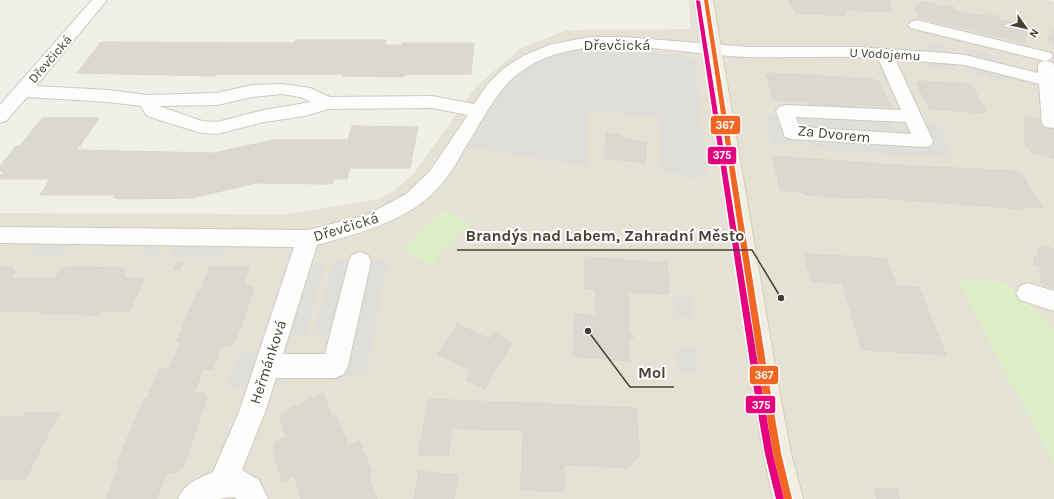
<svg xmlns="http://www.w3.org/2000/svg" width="1054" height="499" font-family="Karla,sans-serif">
<rect width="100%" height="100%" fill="#f0efe8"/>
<!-- residential -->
<path fill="#e5e2d5" d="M689,0H1048L1054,2V499H0V213L287,214L379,199L395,190L415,172L476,87L521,48L567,30L690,29Z"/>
<!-- green -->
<path fill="#dbeec5" d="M443,209L471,224L431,265L403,249Z
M957,279L1003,282L1021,294L1054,329V464Z"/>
<!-- parking -->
<path fill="#dfded8" d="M925,43L944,44L948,52L929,51Z
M966,48L997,56V63L966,55Z
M585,49L680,55L695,61L707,174L689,179L680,172L658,169L662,118L587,110L588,166L469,147L499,95L511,81L531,66L545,59L563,52Z
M927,60L955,62L957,70L932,68Z
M965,64L1002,73L1001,81L964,71Z
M765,115L890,122L895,131L909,132L922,124L939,125L954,159L812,149L809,139L804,140V145L772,143Z
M38,243L71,244L63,257L29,256Z
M176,243L228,244L223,257H170Z
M147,244H165L158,257H140Z
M333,260H388L366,375L322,376L331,335H313Z
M308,265H325L306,335L287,334Z
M673,295L691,296L693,318L675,316Z
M676,348L695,349L698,374L679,373Z
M239,353H258L247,388H227Z"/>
<!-- building -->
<path fill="#dad8d1" stroke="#d9d6ce" d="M789,0H889L891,4H888L892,12L844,10L846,16L796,13L793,5H790Z
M923,1L943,7L947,5L954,7V9L963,13L979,16V15L988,17L989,15L997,16L1000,20L1021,23L1025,25V30L1029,31V35L1025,34V43L918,18L919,11L915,10L916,6H919L920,2Z
M1052,31H1054V49L1053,41L1049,40L1048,35L1052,36Z
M296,40H386L385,45H352L343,74H282Z
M101,42L295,43L282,74H219L213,76L77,73Z
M402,43H474L471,74H408L402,77L342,76L352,45H402Z
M769,73L874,79L875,81H879L891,107L855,104L856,107L808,104L807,101L773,100L766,74L769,75Z
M919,81L967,84L972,86L986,111L982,110L984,113L930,109L916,83H920Z
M1024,116L1054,124V159L1030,152V147L1025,146Z
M42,118H99L77,150L214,153L192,198L120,199L114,198L115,195H40L50,179H0V176L4,171H0V166L16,146H20Z
M352,126L418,127L410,168H350L347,179H334L333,183L327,184L256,183L273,140H348Z
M607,133L621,135V138L647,142L645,163L604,158Z
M273,140L256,183L192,198L214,153Z
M776,156L879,164L1016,171L1018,174H1022L1042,208H1017L1018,209L869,197L870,199L805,195V193L780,190L773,158L777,159Z
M1046,246L1054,249V288L1041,284L1040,266L1034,265L1033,255L1039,257L1038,247L1046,249Z
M804,254L886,258L897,286L811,282Z
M585,257L667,263L669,294L628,292L629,319L596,316V289L584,288Z
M177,262H183L179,270H173Z
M0,267L13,268L15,271L11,278H55L60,271L66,268L72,267L123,268L126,271L123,278H145L129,312H100L99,315L39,314L41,311H0Z
M210,267H249L243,286H251L254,290L235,342L230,346L220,347L213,369L169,370L181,342L177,341L198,290H202Z
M842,283L868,284L874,302L898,303L892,286L919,287L946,355L862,350Z
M868,284L892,286L898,303L874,302Z
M575,314L629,319V332L634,337L629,340V361L573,356Z
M457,324L490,339L494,333L512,342L485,389L466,380L471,370L438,354Z
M159,369H203L194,393H204L207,398L183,467L175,472L167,473L156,499H106L119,467L116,465L144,399L148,398Z
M323,393L333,419L337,417L348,446L359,440L372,472L368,474L377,499H301L294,476L282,482L273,449L276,442L286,437L279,414Z
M429,399L526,403L524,431L452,428L448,456L418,455Z
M526,403L636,408L640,456L628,468L566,465V461H565L564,467L522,465L523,431H524Z
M25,412L59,413L25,480H0V417H23Z
M522,465L564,467V492L520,490Z
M419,471L458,475L454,499H414Z
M874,488L897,489L900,499H877Z"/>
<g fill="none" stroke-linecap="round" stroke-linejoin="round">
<defs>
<path id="minor" d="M92,0H107L36,86L108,90L148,95L217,93L252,85L282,84L310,88L330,97L432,96L474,104L488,84L503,69L523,56L549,45L589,37H624L748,47H857L947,53L965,55L1038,73V66L1040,62L1046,61L1052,62L1054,65V128L1045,127L1042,123L1039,84L965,65L895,59L933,141L931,146L924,147L792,139L785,137L776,111L779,107L785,105L901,110L878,58C835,55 792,58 749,57C675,55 576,24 514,77C495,94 483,119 470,140C461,153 454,169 444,181C413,220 363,232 317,245L283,354H325L349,261L352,255L360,252L368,255L371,261L348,366L344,374L335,378H276L265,412L242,470L259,480L268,499H237L234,497L218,499H178C185,483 197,479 213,472L239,412L294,247L0,243V227L308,230L367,215L406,194L430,171L468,115L432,108L328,109L305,116L264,122L217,134L201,133L150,117L146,115L141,106L108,102L27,97L6,121L0,123V105ZM282,94L300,97L311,102L264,110L217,122L202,121L159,106L217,105L252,97ZM796,117L906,122L911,134L799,127Z
M916,20L1051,53L1053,56L1051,59L1045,61L911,28L908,25L911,22Z
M1028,283L1054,291V311L1020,300L1016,293L1020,286Z"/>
<path id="major" d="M699,0H713L780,395L791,453L803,499H773L763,453Z"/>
</defs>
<!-- minor casing -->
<use href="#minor" stroke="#cccac3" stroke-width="2"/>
<!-- major casing -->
<use href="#major" stroke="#d4ceb4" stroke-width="2"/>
<!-- minor -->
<use href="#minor" fill="#fdfdfc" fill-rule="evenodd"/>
<!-- major -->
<use href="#major" fill="#f1eee3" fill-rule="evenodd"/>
<defs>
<path id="bus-1" d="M704,0H708L771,395L781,453L792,499H784L773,453L763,395Z"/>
<path id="bus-2" d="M697,0L700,1L763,396L773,454L784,499H776L765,454L755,396L696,1Z"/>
</defs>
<!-- bus-1 casing -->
<use href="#bus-1" stroke="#fff" stroke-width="3"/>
<!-- bus-2 casing -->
<use href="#bus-2" stroke="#fff" stroke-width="3"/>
<!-- bus-1 -->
<use href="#bus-1" fill="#f26522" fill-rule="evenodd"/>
<!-- bus-2 -->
<use href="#bus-2" fill="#e5007d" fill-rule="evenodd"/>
</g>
<g text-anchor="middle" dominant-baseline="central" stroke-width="4" stroke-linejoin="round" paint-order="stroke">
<!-- far-street labels -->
<g font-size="13" fill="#474134" stroke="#fff">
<text transform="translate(885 54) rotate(3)">U Vodojemu</text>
<text transform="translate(50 59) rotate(-49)">Dřevčická</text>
</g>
<!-- street labels -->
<g font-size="15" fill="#474134" stroke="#fff">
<text x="617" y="45">Dřevčická</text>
<text transform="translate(834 134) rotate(6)">Za Dvorem</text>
<text transform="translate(346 227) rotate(-17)">Dřevčická</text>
<text transform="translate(268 362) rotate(-72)">Heřmánková</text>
</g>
</g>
<!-- callouts -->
<path fill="none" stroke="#474134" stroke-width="1.5" d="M781 298L752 250H457M588 331L630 387H674"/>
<g fill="#474134" stroke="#fff" stroke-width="1.5">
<circle cx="781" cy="298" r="4"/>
<circle cx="588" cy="331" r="4"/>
</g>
<g font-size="16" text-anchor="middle" font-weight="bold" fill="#474134" stroke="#fff" stroke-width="4" stroke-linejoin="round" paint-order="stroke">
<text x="605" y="241">Brandýs nad Labem, Zahradní Město</text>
<text x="652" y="378">Mol</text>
</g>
<g stroke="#fff" stroke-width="1.5">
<rect x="710" y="115" width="31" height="20" rx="4" fill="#f26522"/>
<rect x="707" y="146" width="30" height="19" rx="4" fill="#e5007d"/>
<rect x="749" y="365" width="30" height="20" rx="4" fill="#f26522"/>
<rect x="745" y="395" width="31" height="19" rx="4" fill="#e5007d"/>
</g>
<g font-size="11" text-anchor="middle" font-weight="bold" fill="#fff">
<text x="725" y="129">367</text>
<text x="722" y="159">375</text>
<text x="764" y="379">367</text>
<text x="761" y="409">375</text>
</g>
<!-- north arrow -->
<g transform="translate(1026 28) rotate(124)" stroke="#ffffff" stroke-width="3" paint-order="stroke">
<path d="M0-3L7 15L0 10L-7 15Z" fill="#474134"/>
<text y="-6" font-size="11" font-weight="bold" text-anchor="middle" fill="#474134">N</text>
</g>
</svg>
